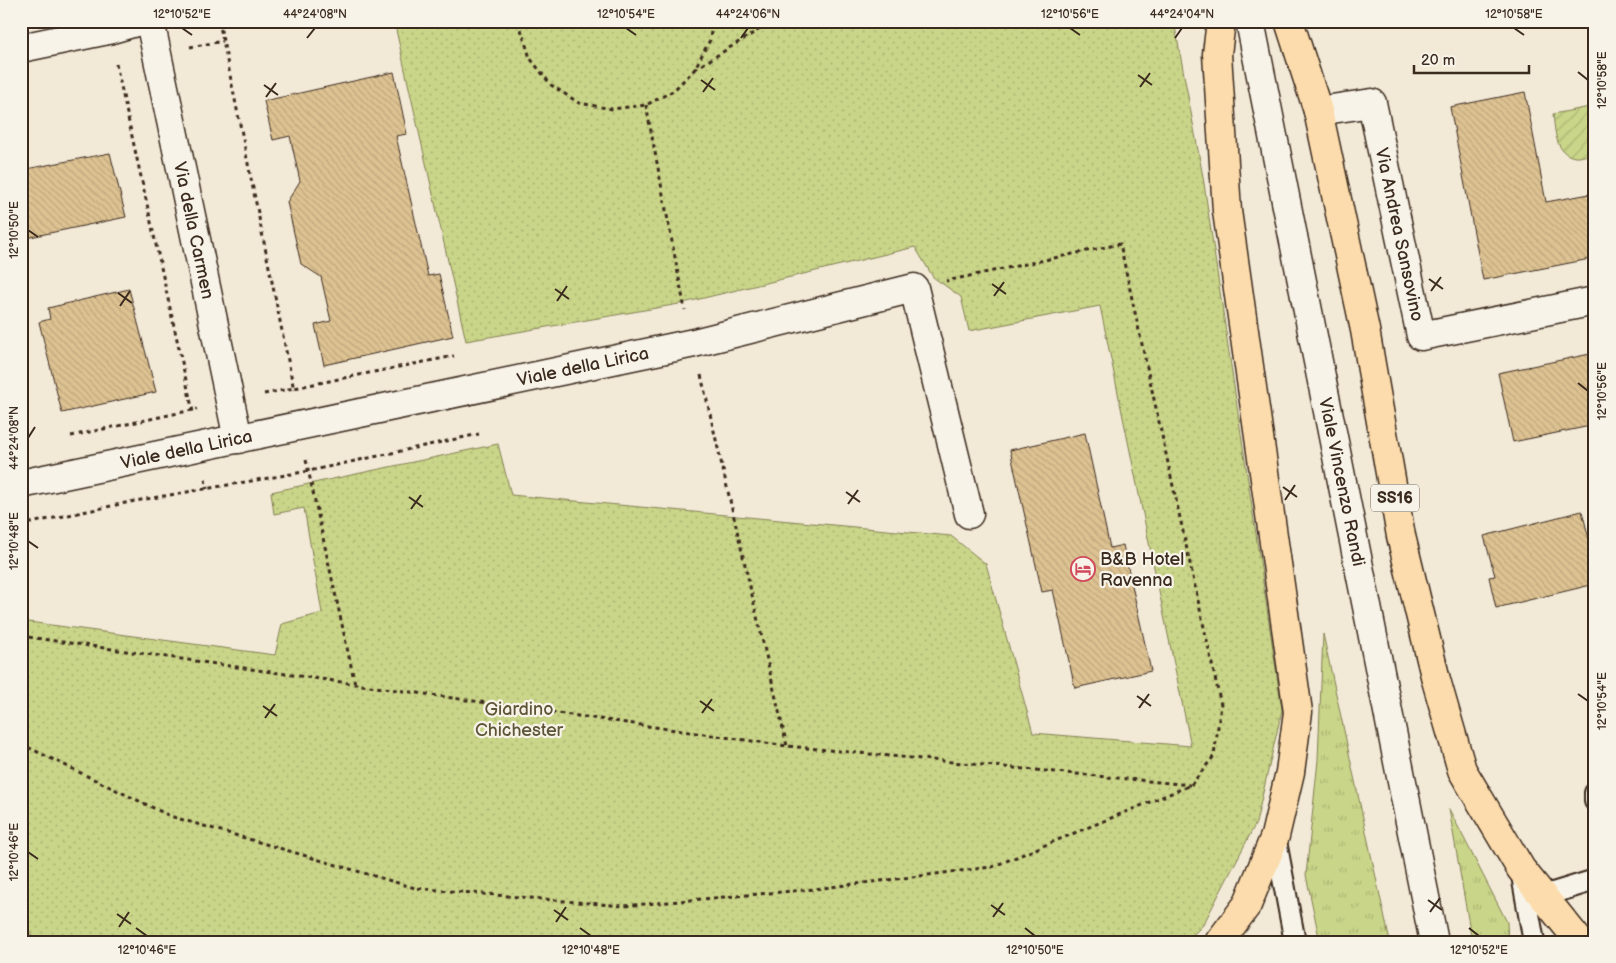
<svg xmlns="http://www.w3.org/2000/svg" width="1616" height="963" font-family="'Balsamiq Sans',sans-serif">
<defs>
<pattern id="grass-tufts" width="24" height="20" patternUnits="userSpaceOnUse" patternTransform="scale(1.25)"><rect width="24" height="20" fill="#c9d588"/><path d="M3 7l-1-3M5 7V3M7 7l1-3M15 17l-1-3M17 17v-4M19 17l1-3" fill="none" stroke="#aeb775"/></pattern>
<pattern id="park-dots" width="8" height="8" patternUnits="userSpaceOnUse" patternTransform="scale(1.25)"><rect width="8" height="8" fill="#c9d588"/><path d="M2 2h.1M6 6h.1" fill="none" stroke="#aeb775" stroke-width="1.8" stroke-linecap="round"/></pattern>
<pattern id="garden-furrows" width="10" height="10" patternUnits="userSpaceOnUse" patternTransform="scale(1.25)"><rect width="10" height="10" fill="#c9d588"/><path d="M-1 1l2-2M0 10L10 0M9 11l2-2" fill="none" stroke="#aeb775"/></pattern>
<pattern id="building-back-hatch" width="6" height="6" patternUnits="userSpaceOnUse" patternTransform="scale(1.25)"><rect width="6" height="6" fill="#ddc292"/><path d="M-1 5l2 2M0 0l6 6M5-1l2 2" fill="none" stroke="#bfa77d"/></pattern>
</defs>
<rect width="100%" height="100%" fill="#f2e9d7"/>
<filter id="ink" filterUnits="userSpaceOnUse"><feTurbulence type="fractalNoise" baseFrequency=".02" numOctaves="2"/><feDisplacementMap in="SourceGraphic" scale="10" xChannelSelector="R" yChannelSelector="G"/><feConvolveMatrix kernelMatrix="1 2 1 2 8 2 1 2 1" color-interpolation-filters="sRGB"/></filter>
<g filter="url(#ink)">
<!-- grass -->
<path fill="url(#grass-tufts)" stroke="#828053" d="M1323,634L1390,942H1320L1306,875L1318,760Z
M1449,809L1507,922L1508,942H1472Z"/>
<!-- park -->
<path fill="url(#park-dots)" stroke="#828053" d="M394,21H1174L1203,177L1282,710L1256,823L1203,925L1186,942H35L21,916V621L275,655L282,624L322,613L304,508L274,514L271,492L498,444L511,495L951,536L986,564L1033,733L1191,746L1100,306L969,331L961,297L933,277L915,247L679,304L466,341Z"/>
<!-- garden -->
<path fill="url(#garden-furrows)" stroke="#828053" d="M1595,106V153C1589,154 1581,158 1575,157C1555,154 1555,130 1553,114Z"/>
<!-- building -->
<path fill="url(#building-back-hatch)" stroke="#3b2a1e" d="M394,72L407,134L396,136L428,276L439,274L453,336L324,365L315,325L331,321L321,277L301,264L287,202L300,181L290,136L273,140L264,101Z
M1525,92L1546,202L1595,193V258L1483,280L1450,107Z
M110,153L126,217L21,239V170Z
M129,289L156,392L62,413L39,322L50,319L48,308Z
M1595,353V425L1513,442L1498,373Z
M1085,433L1110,548L1123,545L1151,671L1075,688L1053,590L1042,592L1010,450Z
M1582,511L1595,563V584L1496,608L1489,577L1495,576L1484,536Z"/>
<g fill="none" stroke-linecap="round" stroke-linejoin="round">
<defs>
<path id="lane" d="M1595,793V801
M1275,836L1295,942
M1521,870L1534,942
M1543,896L1595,880"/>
<g id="street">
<path id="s1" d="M150,21L238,439"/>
<path d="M21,48L108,30L139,21"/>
<path id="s2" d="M1318,111L1372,103L1421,336L1595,301"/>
<path id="s3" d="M21,484L694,343L914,288L969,514"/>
</g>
<g id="secondary">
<path id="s4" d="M1250,21C1309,329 1375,634 1434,942"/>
</g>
<path id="highway" d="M1289,21L1318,111L1365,330L1401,536L1436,680L1462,770L1521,869L1580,942
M1219,942L1247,905L1275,836L1290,772L1298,712L1227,211L1217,54L1221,21"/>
</defs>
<!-- lane casing -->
<use href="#lane" stroke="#3b2a1e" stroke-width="24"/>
<!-- street casing -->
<use href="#street" stroke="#3b2a1e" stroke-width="31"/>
<!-- secondary casing -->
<use href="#secondary" stroke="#3b2a1e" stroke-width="31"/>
<!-- highway casing -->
<use href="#highway" stroke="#3b2a1e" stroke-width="31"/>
<!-- path -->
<path stroke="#3b2a1e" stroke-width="3" stroke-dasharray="4 4" stroke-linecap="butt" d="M219,21L294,390
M520,21V26L530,58L551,85L579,103L612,109L646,105L673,91L694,70L710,40L712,21
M190,47L223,41
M116,64L193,412
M695,69L773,21
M646,105L685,310
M701,375L787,746
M264,394L454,356
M71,436L197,409
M306,460L355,684
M205,479L207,489
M21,525L135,501L309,471L479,434
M21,636L787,746L1190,785
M21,744L170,816L415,888L623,906L815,889L992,867L1191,785L1214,756L1221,705L1120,244L946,281"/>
<!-- lane -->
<use href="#lane" stroke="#f7f3e8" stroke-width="20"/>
<!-- street -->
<use href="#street" stroke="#f7f3e8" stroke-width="28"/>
<!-- secondary -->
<use href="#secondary" stroke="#f7f3e8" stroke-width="28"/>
<!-- highway -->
<use href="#highway" stroke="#fcdcac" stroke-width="28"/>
</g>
</g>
<!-- ticks -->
<path fill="none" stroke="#3b2a1e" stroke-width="2" d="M182,28L192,35M626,28L636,35M1070,28L1080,35M1514,28L1524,35M307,38L315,28M741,38L748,28M1175,38L1182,28M1578,72L1588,80M1138,75L1152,85M701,80L715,90M264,85L278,95M1140,87L1150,73M703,92L713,78M266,97L276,83M28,230L38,237M1429,279L1443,289M992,284L1006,294M555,289L569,299M1431,291L1441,277M118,293L132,303M994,296L1004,282M557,301L567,286M120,306L130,291M1578,383L1588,391M28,438L35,427M1283,487L1297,497M846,492L860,502M409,497L423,507M1285,500L1295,485M848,504L858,490M411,509L421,495M28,541L38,548M1578,694L1588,701M1137,696L1151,706M700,701L714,711M263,706L277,716M1139,708L1149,694M702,713L712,699M265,718L275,704M28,852L38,859M1428,900L1442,910M991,905L1005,915M554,910L568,920M1430,912L1440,898M117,914L131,924M993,917L1003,903M556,922L566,907M119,927L129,912M136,928L147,936M580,928L591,936M1025,928L1035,936M1469,928L1479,936"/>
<!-- icons -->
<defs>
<symbol id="hotel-ring" viewBox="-11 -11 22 22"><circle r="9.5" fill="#f7f3e8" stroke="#d1495b" stroke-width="1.5"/><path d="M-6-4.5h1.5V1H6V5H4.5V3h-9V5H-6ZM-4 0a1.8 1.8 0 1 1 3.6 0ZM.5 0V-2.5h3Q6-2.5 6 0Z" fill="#d1495b"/></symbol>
</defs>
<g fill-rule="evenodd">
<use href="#hotel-ring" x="1069" y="555" width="28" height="28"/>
</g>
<g text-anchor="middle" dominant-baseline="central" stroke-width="4.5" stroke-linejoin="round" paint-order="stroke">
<!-- shield labels -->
<rect fill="#f7f3e8" stroke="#73665b" stroke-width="1" x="1371" y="484.5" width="48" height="27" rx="4"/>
<g font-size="16" font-weight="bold" fill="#3b2a1e">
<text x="1395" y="498">SS16</text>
</g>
<!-- street labels -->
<g font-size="18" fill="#3b2a1e" stroke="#f7f3e8">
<text stroke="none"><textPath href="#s1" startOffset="214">Via della Carmen</textPath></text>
<text stroke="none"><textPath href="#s2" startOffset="189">Via Andrea Sansovino</textPath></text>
<text stroke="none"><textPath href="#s3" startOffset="574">Viale della Lirica</textPath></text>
<text stroke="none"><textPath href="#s3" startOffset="169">Viale della Lirica</textPath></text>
<text stroke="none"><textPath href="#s4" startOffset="470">Viale Vincenzo Randi</textPath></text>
</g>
<!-- poi labels -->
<g font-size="18" fill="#3b2a1e" stroke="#f7f3e8" text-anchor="start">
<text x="1100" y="559">B&amp;B Hotel<tspan x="1100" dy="21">Ravenna</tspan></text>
</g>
<!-- park labels -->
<g font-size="18" fill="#5e5538" stroke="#f7f3e8">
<text x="519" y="709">Giardino<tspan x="519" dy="21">Chichester</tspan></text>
</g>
</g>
<!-- margin -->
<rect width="1616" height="963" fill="none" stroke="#f7f3e8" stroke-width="55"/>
<!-- scale -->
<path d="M1414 65v8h115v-8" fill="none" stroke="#3b2a1e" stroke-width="2.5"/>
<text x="1421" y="65" font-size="15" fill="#3b2a1e" stroke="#f7f3e8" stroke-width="4" paint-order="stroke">20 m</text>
<rect x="28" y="28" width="1560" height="908" fill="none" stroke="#3b2a1e" stroke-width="2"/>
<g font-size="12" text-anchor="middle" fill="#3b2a1e">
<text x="182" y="18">12°10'52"E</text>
<text x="315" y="18">44°24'08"N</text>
<text x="626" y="18">12°10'54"E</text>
<text x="748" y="18">44°24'06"N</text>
<text x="1070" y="18">12°10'56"E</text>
<text x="1182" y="18">44°24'04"N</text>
<text x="1514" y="18">12°10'58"E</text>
<text transform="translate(1602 80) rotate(-90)" y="4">12°10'58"E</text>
<text transform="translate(14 230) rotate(-90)" y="4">12°10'50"E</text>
<text transform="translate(1602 391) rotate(-90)" y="4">12°10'56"E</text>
<text transform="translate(14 438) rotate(-90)" y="4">44°24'08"N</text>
<text transform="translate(14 541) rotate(-90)" y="4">12°10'48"E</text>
<text transform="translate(1602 701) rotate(-90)" y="4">12°10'54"E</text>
<text transform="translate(14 852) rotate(-90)" y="4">12°10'46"E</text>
<text x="147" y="954">12°10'46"E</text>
<text x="591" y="954">12°10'48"E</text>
<text x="1035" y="954">12°10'50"E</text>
<text x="1479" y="954">12°10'52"E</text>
</g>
</svg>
